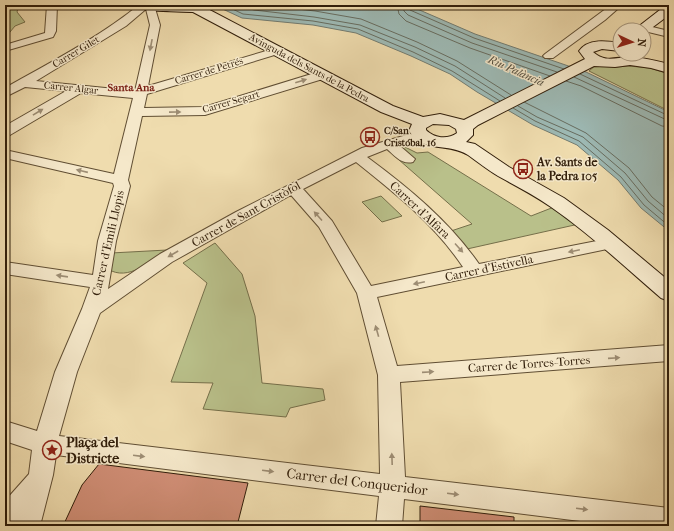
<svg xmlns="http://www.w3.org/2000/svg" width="674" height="531" font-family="'IM FELL French Canon',serif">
<rect width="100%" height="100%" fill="#efdcae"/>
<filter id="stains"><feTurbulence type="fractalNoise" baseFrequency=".005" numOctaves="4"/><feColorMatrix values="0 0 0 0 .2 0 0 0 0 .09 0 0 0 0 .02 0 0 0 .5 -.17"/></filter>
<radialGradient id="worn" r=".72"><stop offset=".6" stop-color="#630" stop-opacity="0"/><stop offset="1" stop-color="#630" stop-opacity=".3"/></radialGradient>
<!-- green -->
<path fill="#b9c08a" stroke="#756f4a" d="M5,5H23L18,8L17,12L25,22L15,26L5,38Z
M597,64L616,67L629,66L650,68L669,74V111L589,71Z
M403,146L417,153L428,152L531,216L554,207L579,224L467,249L451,231L472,224L390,152Z
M381,196L402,216L382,222L362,202Z
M215,243L242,274L255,316L262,383L323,389L325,400L290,408L286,417L203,409L213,383L171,382L207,283L183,263Z
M167,250C151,261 128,282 108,269L111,253Z"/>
<!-- water -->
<path fill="#9db9b4" stroke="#727b70" d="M214,5H408L475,34L586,72L669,112V231L641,208L618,180L577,145L533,125L477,92L450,74L411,56L356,33L313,25L242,18Z"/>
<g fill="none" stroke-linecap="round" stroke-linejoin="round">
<!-- shore -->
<path stroke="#676c5f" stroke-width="1" d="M224,5L243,14L313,21L358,29L413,52L452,71L500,101
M236,5L254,10L314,17L360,25L415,47L455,66L505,98
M262,5L315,11L361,19L417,42L457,61L511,95
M397,5L399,14L406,21L470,48L550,76
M403,5L404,11L408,15L472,43L557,72
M408,5L410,10L474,38L564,69
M580,74L669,116
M574,77L669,121
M566,81L581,86L662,126L669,127
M524,102L586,133L629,168L652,197L669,211
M518,106L537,117L583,137L625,173L648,201L669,219
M513,108L535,121L579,141L621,177L644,205L669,226"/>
</g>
<!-- building -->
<path fill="#d08e76" stroke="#311e0a" d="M99,464L248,483L237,526H63L82,485Z
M420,506L514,517V526H420Z"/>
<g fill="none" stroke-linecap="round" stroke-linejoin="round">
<defs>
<path id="street" d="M47,5H57L56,31L53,37L5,51V45L45,33Z
M139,5H154L160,25L148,86L273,49L277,48L283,51L281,53L147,94L144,108L204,107L318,72H326L328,75L326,78L205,115L142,116L128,180L130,186L116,241L108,289L160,254L236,212L362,148L410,134L431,136L433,139L431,142H411L400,146L415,159L413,162C402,165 395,156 387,149L367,157C409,188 449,221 479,264L612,238L618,239L621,243L618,247L612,248L377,297L397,366L669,345V361L400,382L405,477L669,508V526H620L404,499L402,526H376L379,496L56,455L53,475L40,526H5V501L29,474L32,450L5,441V421L37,431L55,372L82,309L90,287L5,274V262L93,275L98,241L114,186L113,183L5,158V150L114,174L133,98L81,93L10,135L5,136V126L66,91L25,87L5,97V88C51,62 98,38 139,5ZM146,9L150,25L135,91L36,81L126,26ZM356,162C395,193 435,225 463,267L371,286L332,221L303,189ZM291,195L319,227L357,293L378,375L380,474L59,436L77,372L100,313L172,262Z
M611,5H622L605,20L553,58H545L543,56L545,54Z
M644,25L669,31V37L640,30L639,28L640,26Z"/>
<path id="secondary" d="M133,5H197L202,6L393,106L423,117L440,114L464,120L585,59L579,51C588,38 607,41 620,43V51L602,49L593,52C607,64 617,56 632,57C645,58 657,61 669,64V73L651,68L630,65L615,67L594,66L478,125L473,129V135L466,142L475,144L509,167L564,198L608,230L669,281V301L661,298C625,267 590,234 551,207C534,195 516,186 498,176C488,170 478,162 468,155C448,142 425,154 409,131L412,124L381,112L193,12C173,11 153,12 135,8ZM433,124L449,125L456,129L457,133C447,140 434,138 426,130V128Z
M669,5V15L645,33L644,30H634L665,6Z"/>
</defs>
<!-- street casing -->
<use href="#street" stroke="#604e33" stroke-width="2"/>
<!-- secondary casing -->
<use href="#secondary" stroke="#311e0a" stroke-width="2"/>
<!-- street -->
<use href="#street" fill="#f5e8ca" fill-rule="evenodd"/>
<!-- secondary -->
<use href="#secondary" fill="#f5e8ca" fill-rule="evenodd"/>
</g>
<!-- one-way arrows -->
<defs><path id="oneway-solid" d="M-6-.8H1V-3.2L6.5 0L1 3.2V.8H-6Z"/></defs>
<g fill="#9d8d74">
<use href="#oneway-solid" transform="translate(151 45) rotate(101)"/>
<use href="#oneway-solid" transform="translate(301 81) rotate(-17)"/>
<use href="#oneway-solid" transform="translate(38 112) rotate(-31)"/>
<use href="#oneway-solid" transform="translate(175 112) rotate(-1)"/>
<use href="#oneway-solid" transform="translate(82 171) rotate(-167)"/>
<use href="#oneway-solid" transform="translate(318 216) rotate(-132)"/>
<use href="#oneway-solid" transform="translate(459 248) rotate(48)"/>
<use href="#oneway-solid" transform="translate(574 251) rotate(168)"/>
<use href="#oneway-solid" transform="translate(173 254) rotate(150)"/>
<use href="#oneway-solid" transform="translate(62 276) rotate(-172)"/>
<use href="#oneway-solid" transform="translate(419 283) rotate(168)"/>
<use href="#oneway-solid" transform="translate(377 331) rotate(-106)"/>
<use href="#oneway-solid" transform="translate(614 358) rotate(-4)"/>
<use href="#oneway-solid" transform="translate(428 372) rotate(-4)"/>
<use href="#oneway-solid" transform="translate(139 456) rotate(7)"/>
<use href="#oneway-solid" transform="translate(392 459) rotate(-92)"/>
<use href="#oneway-solid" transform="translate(268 471) rotate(7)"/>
<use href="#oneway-solid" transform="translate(453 494) rotate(7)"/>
<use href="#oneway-solid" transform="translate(582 509) rotate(7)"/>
</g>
<!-- icons -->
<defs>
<symbol id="bus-ring" viewBox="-11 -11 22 22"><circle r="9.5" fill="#f5e8ca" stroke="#8f2418" stroke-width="1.5"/><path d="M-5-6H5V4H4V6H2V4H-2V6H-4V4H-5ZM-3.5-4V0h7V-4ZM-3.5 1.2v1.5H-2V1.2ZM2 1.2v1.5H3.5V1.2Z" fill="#8f2418"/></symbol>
<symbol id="sight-ring" viewBox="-11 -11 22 22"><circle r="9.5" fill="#f5e8ca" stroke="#8f2418" stroke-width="1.5"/><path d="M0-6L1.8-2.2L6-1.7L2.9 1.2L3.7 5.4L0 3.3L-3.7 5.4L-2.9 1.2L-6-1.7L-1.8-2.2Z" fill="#8f2418"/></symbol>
</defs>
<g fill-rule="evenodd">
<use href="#bus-ring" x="359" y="126" width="22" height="22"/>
<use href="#bus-ring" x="512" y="158" width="22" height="22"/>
<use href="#sight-ring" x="41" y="439" width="22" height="22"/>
</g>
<g text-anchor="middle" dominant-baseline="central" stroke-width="3" stroke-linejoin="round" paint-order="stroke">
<!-- far-street labels -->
<g font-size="10" fill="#311e0a" stroke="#f5e8ca">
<text transform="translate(76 52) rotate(-31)">Carrer Gilet</text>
<text transform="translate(309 68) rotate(28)">Avinguda dels Sants de la Pedra</text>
<text transform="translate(209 71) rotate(-17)">Carrer de Petrés</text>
<text transform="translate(71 88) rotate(6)">Carrer Algar</text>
<text transform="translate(231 102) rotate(-16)">Carrer Segart</text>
</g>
<!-- far-poi labels -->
<g font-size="10" font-weight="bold" fill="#311e0a" stroke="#f5e8ca" text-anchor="start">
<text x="384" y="131">C/San<tspan x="384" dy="12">Cristóbal, 16</tspan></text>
</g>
<!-- far-water labels -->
<g font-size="11" font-style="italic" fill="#514c3d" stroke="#f5e8ca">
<text transform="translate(516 71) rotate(24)">Riu Palància</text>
</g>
<!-- far-neighbourhood labels -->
<g font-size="11" font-weight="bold" fill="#7a1f14" stroke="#f5e8ca">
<text x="131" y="87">Santa Ana</text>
</g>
<!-- poi labels -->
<g font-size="12" font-weight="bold" fill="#311e0a" stroke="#f5e8ca" text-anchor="start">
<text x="537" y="162">Av. Sants de<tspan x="537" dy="14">la Pedra 105</tspan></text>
</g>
<!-- street labels -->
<g font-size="12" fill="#311e0a" stroke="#f5e8ca">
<text transform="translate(420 210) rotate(43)">Carrer d'Alfara</text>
<text transform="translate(246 214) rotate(-29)">Carrer de Sant Cristòfol</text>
<text transform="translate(108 243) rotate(-77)">Carrer d'Emili Llopis</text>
<text transform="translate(489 268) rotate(-12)">Carrer d'Estivella</text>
<text transform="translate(529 364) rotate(-4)">Carrer de Torres-Torres</text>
</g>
<!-- near-poi labels -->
<g font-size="14" font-weight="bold" fill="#311e0a" stroke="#f5e8ca" text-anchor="start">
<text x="66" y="442">Plaça del<tspan x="66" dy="16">Districte</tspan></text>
</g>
<!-- near-street labels -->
<g font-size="14" fill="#311e0a" stroke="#f5e8ca">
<text transform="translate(357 482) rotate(7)">Carrer del Conqueridor</text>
</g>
</g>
<!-- margin -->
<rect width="674" height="531" fill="none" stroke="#efdcae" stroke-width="20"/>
<rect x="6" y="6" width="662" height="519" fill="none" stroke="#311e0a" stroke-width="2"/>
<rect x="10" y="10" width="654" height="511" fill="none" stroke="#311e0a"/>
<!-- north arrow -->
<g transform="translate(632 42) rotate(94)"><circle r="19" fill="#f5e8ca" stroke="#a7977d"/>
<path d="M0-3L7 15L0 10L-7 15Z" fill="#8f2418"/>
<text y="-6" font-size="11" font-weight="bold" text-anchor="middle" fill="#311e0a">N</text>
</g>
<rect width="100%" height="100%" filter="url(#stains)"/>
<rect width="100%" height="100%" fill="url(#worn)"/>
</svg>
